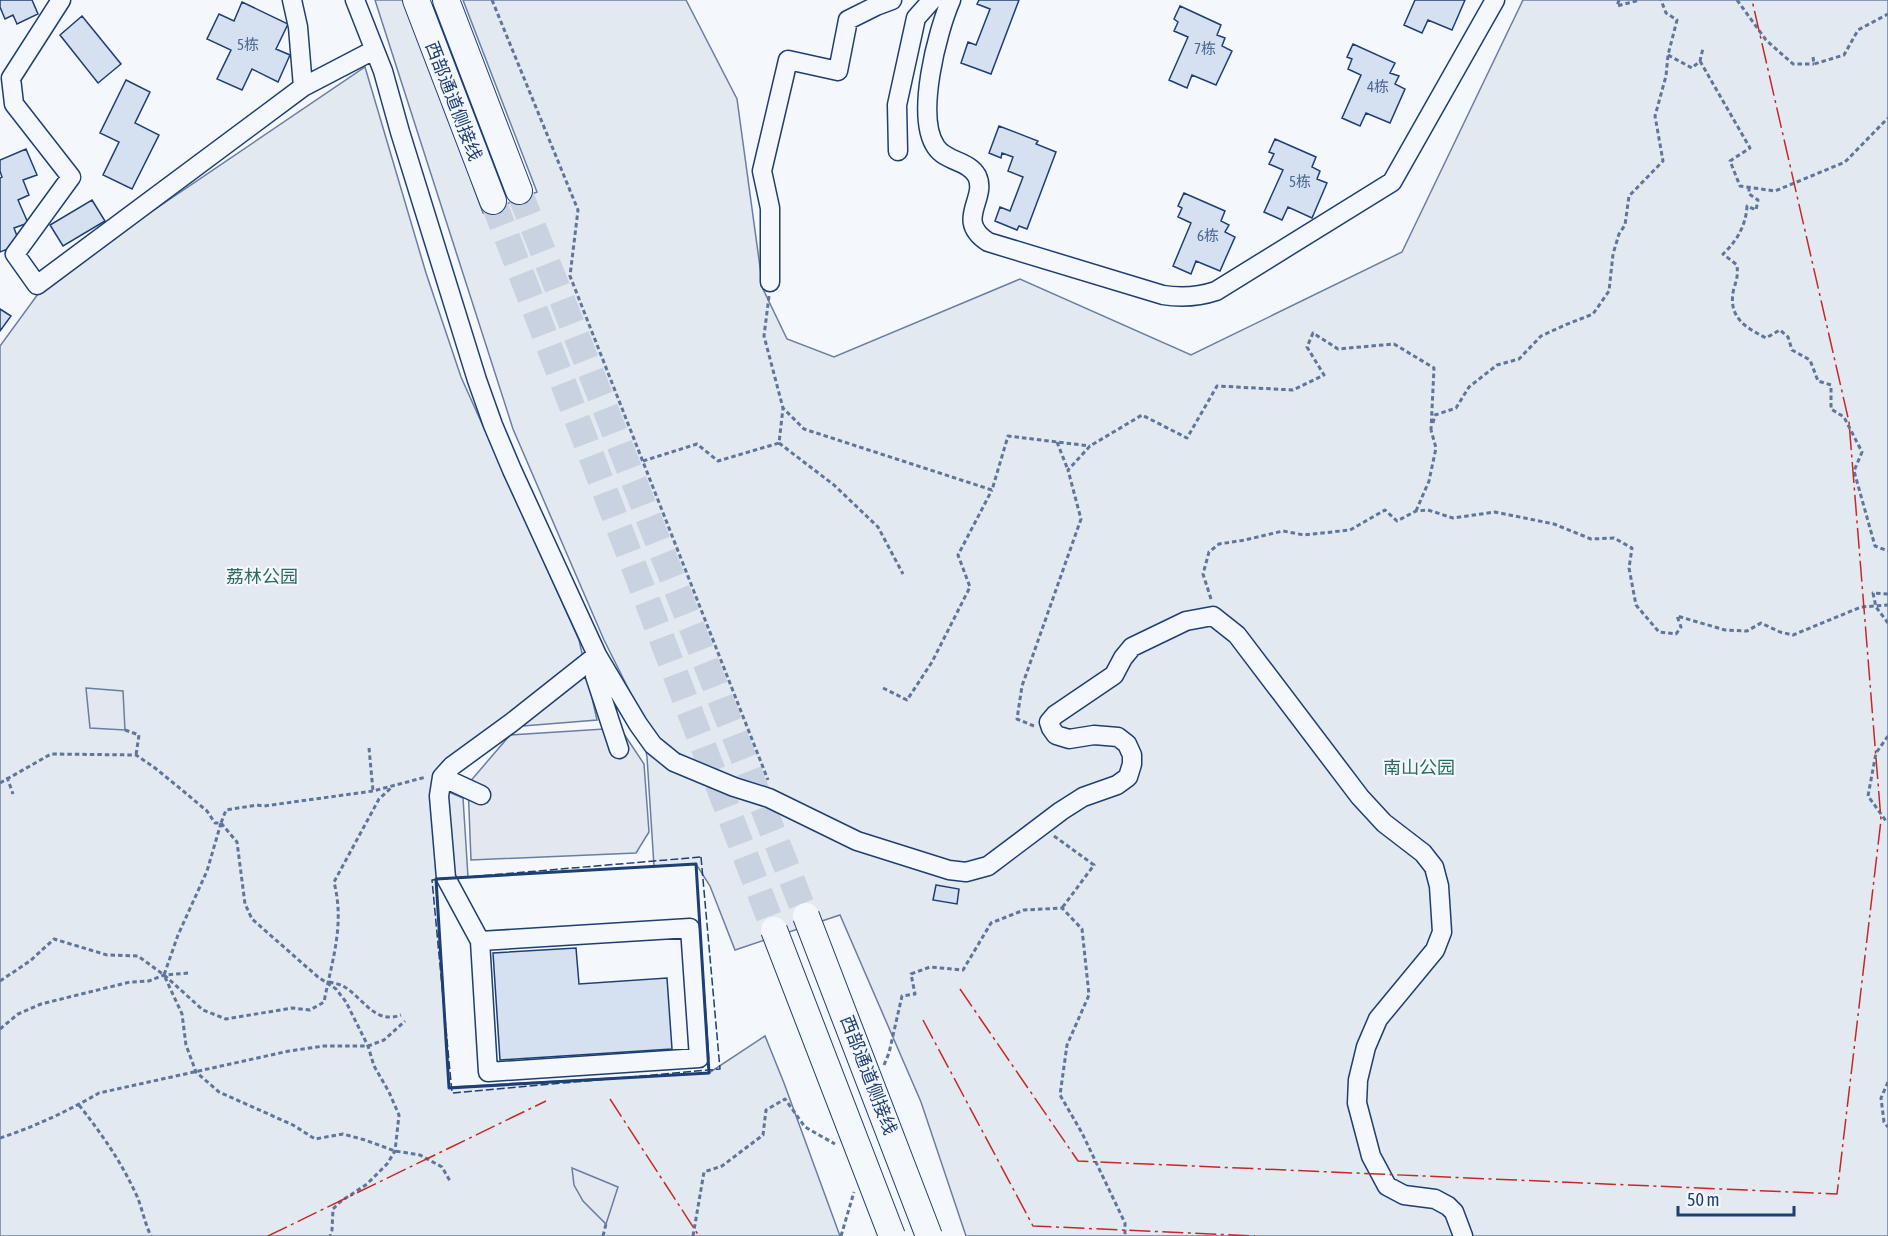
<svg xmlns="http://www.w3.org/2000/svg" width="1888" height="1236" font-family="'Asap Condensed','Noto Sans SC',sans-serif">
<rect width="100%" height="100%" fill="#f4f7fb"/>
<!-- green -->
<path fill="#e3e9f0" stroke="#687fa3" stroke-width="1.5" d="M375,0H405L483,213L537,192L463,0H686L737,99L763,289L787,339L834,357L1020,279L1191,355L1402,252L1523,0H1888V1236H966L921,1102L840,915L735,950L710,886L696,864L654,866L647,757L639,710L604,640L513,429Z
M365,67L426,273L461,377L579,640L597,720L523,726L511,717L432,785L463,798L468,877L436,879L449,1087L709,1073L765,1036L784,1083L840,1236H0V346L46,283Z"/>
<!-- parking -->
<path fill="#e3e8f0" stroke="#687fa3" stroke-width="1.5" d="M86,688L123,691L125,730L90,728Z
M620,728L644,764L649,832L636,853L471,860L468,784L510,735Z
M572,1168L618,1187L606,1224L583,1201L574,1185Z"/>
<!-- building -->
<path fill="#d5e0f0" stroke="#1d3f73" stroke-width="1.5" d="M0,0H32L38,14L17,24L13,15L5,19L0,7Z
M979,0H1019L991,74L961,63L968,42L976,45L990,9L977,4Z
M1415,0H1465L1452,30L1428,20L1422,33L1404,25Z
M242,2L288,24L276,49L290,55L278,82L252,69L242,90L217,79L231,50L207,39L219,14L234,21Z
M1180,6L1221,25L1217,35L1225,38L1222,46L1232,51L1216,85L1192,75L1187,88L1169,80L1188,37L1174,31L1178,22L1174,19Z
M82,16L121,64L98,83L60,35Z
M1353,44L1395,63L1390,73L1399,76L1395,84L1405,89L1390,123L1366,113L1360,126L1342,118L1361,75L1348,69L1352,59L1347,57Z
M126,80L150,92L135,123L159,135L132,189L103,175L119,142L100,133Z
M999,126L1038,141L1036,144L1056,152L1027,229L1019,226L1017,230L995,221L1000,207L1010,211L1023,177L1008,171L1013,157L1002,153L1001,158L989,153Z
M1275,139L1316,157L1312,167L1320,171L1317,179L1327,183L1312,218L1288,207L1282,220L1264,212L1283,170L1269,164L1274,154L1269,152Z
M26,149L37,175L23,180L29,195L18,200L28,223L14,228L20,244L0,252V178L2,177L0,171V160Z
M1184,193L1225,211L1221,221L1229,225L1225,232L1235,237L1220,271L1196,261L1191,274L1173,266L1191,223L1178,217L1182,208L1178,206Z
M92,200L105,221L63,246L50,225Z
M0,309L11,316L0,331Z
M936,885L959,889L957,904L933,900Z
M576,948L579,984L667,978L672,1049L500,1060L493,953Z"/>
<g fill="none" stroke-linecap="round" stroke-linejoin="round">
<!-- highway-tunnel -->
<path stroke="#c9d2e0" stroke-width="26" stroke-dasharray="26 13" stroke-linecap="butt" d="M519,191L806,916
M493,201L774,930"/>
<defs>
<path id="minor" d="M61,0L11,78L14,104L71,177L15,254L37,285L303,87L374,50
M292,0L298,27L303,87
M355,0L383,71L400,132L477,380L493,425L512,470L597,655L638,724L653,745L674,762L734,787L769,798L857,841L949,870L966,872L988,866L1061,811L1083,797L1117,785L1128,777L1132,764V755L1127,744L1118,737L1094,735L1069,739L1056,735L1051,728L1049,722L1055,715L1114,675L1123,658L1132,647L1186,621L1213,616L1237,635L1360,797L1384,823L1423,853L1434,867L1439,886L1442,932L1435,950L1378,1019L1366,1047L1358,1080L1357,1103L1371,1156L1387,1186L1404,1195L1435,1199L1448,1206L1454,1212L1463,1236
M951,0C937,32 915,117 936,147C946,162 968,160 977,176C988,199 954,220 988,242L1163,295C1182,298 1198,297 1216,291L1392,182L1495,0
M898,151L897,105L916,18L932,0
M770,282V208L762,171L788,60L838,71L848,20L876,6L892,0
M597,655L595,676L619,749
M442,777L481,795
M480,941L690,928L699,1058L488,1072L480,941L446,878L439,796L442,777L452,766L511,723L597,655"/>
<path id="highway" d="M416,0L493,201
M446,0L519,191"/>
</defs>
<!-- minor casing -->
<use href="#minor" stroke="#1d3f73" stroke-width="21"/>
<!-- highway casing -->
<use href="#highway" stroke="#1d3f73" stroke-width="28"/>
<!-- path -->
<path stroke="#5e769c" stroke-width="3" stroke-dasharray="4.5 3" stroke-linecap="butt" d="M492,0L578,210L570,276L768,780
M1619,0L1617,6L1640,0
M1737,0L1766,40L1793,64H1814
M1668,55L1692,68L1700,61L1703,48
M1813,57L1814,64L1844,55L1858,30L1888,14
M1700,61L1750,148L1730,161L1740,186L1775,191L1845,162L1888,118
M1749,187V194L1758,200L1756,210L1747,206C1746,225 1737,241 1723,254L1737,265C1738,275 1737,279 1734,288C1727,316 1744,327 1766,338L1780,330L1788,337L1792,350L1810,360L1818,381L1831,385V409L1844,417L1862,452L1854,471L1875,546L1888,551
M769,296L764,336L783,408L804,429L992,490L1008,436L1090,446
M1433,423L1435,415L1456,408L1469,387L1497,365L1519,359L1541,336L1565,325L1593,314L1609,291L1613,254L1619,234L1625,225L1629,196L1663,161L1655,116L1666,76L1668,55L1677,20L1666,13L1661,0
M1057,442L1068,470
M779,443L834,485L878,527L903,574
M643,461L697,444L718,461L779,443L783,408
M1416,511L1429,481L1436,448L1431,430
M1888,594L1873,593L1876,607L1888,623
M1211,599L1203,574L1209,552L1219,544L1245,540L1283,531L1304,535L1350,530L1385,510L1397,521L1416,511L1428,510L1453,518L1495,512L1554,524L1591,539L1614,538L1632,548L1629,568L1636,605L1659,632L1676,634L1681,627L1677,616L1725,630L1747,631L1761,623L1780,632L1793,635L1861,607L1888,605
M883,688L907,700L932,662L970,587L958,555L992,490
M1034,726L1017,719L1022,686L1081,519L1068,470L1090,446L1142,415L1187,438L1217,386L1293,390L1324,375L1307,347L1313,333L1338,349L1394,344L1434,368L1431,430
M125,730L139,735L136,755
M1888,736L1876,753L1868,796L1886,821H1888
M369,748L373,791
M7,777L13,794
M0,783L51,754L136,755L155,768L182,790L207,811L215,823H221L226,810L257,805L264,806L373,791L426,777
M221,823L207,871L178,935L164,975L182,1014L186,1045L196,1072L219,1092L293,1125L315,1139L343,1134L365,1140L395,1151L420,1155L442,1167L450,1181
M221,823L237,842L245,904L252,919L318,977L336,989L346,1002L368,1046L374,1066L389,1092L399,1115L395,1151L387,1164L367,1184L340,1202L333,1209L332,1230L330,1236
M1054,836L1094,865L1062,908
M0,981L30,961L54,939L107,955L138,956L164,975L203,1010L226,1019L292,1008L310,1010L324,1002C332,960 345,925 334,882L379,799L392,787
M329,982C334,983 339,984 343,986C363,997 374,1025 401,1015
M0,1029L18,1014L41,1004L130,982L149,981L164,975L189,973
M884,1065L889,1053L902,996L915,994L911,974L930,967L963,970L991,923L1024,910L1062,908L1082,929L1089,995L1067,1045L1060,1095L1082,1133L1125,1223V1236
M1888,1082L1881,1098L1884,1122L1888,1127
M79,1105C101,1133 120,1160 135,1192C142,1206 144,1222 151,1236
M0,1138C34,1127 68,1111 99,1093L289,1051L324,1046H368L384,1040L405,1021
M603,1236L606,1224
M693,1236L704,1172L722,1166L763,1135L766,1110L785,1099L805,1127L835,1144
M841,1236L854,1192"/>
<!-- minor -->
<use href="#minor" stroke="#f4f7fb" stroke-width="18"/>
<!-- highway -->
<use href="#highway" stroke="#f4f7fb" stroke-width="26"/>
<defs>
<path id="highway-bridge" d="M806,916L929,1236
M774,930L892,1236"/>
</defs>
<!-- highway-bridge casing -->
<use href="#highway-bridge" stroke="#1d3f73" stroke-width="28" stroke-linecap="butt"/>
<!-- highway-bridge -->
<use href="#highway-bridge" stroke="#f4f7fb" stroke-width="26"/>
<!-- fence -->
<path stroke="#1d3f73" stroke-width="1.5" stroke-dasharray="8 3" stroke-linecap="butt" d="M701,857L720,1069L452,1093L432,880Z"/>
<!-- wall -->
<path stroke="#1d3f73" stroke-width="3" d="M696,864L709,1073L449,1088L436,879Z"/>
<!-- power -->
<path stroke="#c62828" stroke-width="1.5" stroke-dasharray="21 4.5 3 4.5" stroke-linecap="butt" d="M960,989L1078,1161L1837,1194L1881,820L1849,422L1752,0
M923,1020L1033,1226L1255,1236
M610,1099L699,1236
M268,1236L546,1101"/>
</g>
<g text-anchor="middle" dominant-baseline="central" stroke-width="4.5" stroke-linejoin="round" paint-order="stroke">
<!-- number labels -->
<g font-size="15" fill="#4b6792">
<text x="248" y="44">5栋</text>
<text x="1205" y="48">7栋</text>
<text x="1378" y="86">4栋</text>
<text x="1300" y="181">5栋</text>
<text x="1208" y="235">6栋</text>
</g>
<!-- street labels -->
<g font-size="18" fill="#1d3f73" stroke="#f4f7fb">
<text transform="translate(454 101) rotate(69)">西部通道侧接线</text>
<text transform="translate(869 1075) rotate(69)">西部通道侧接线</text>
</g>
<!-- park labels -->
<g font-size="18" fill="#2c6c60" stroke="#f4f7fb">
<text x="262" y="576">荔林公园</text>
<text x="1419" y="767">南山公园</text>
</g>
</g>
<!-- scale -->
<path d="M1678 1206v9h116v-9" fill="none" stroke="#1d3f73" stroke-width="3"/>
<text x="1687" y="1206" font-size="18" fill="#1d3f73" stroke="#f4f7fb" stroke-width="4.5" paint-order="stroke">50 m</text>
</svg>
